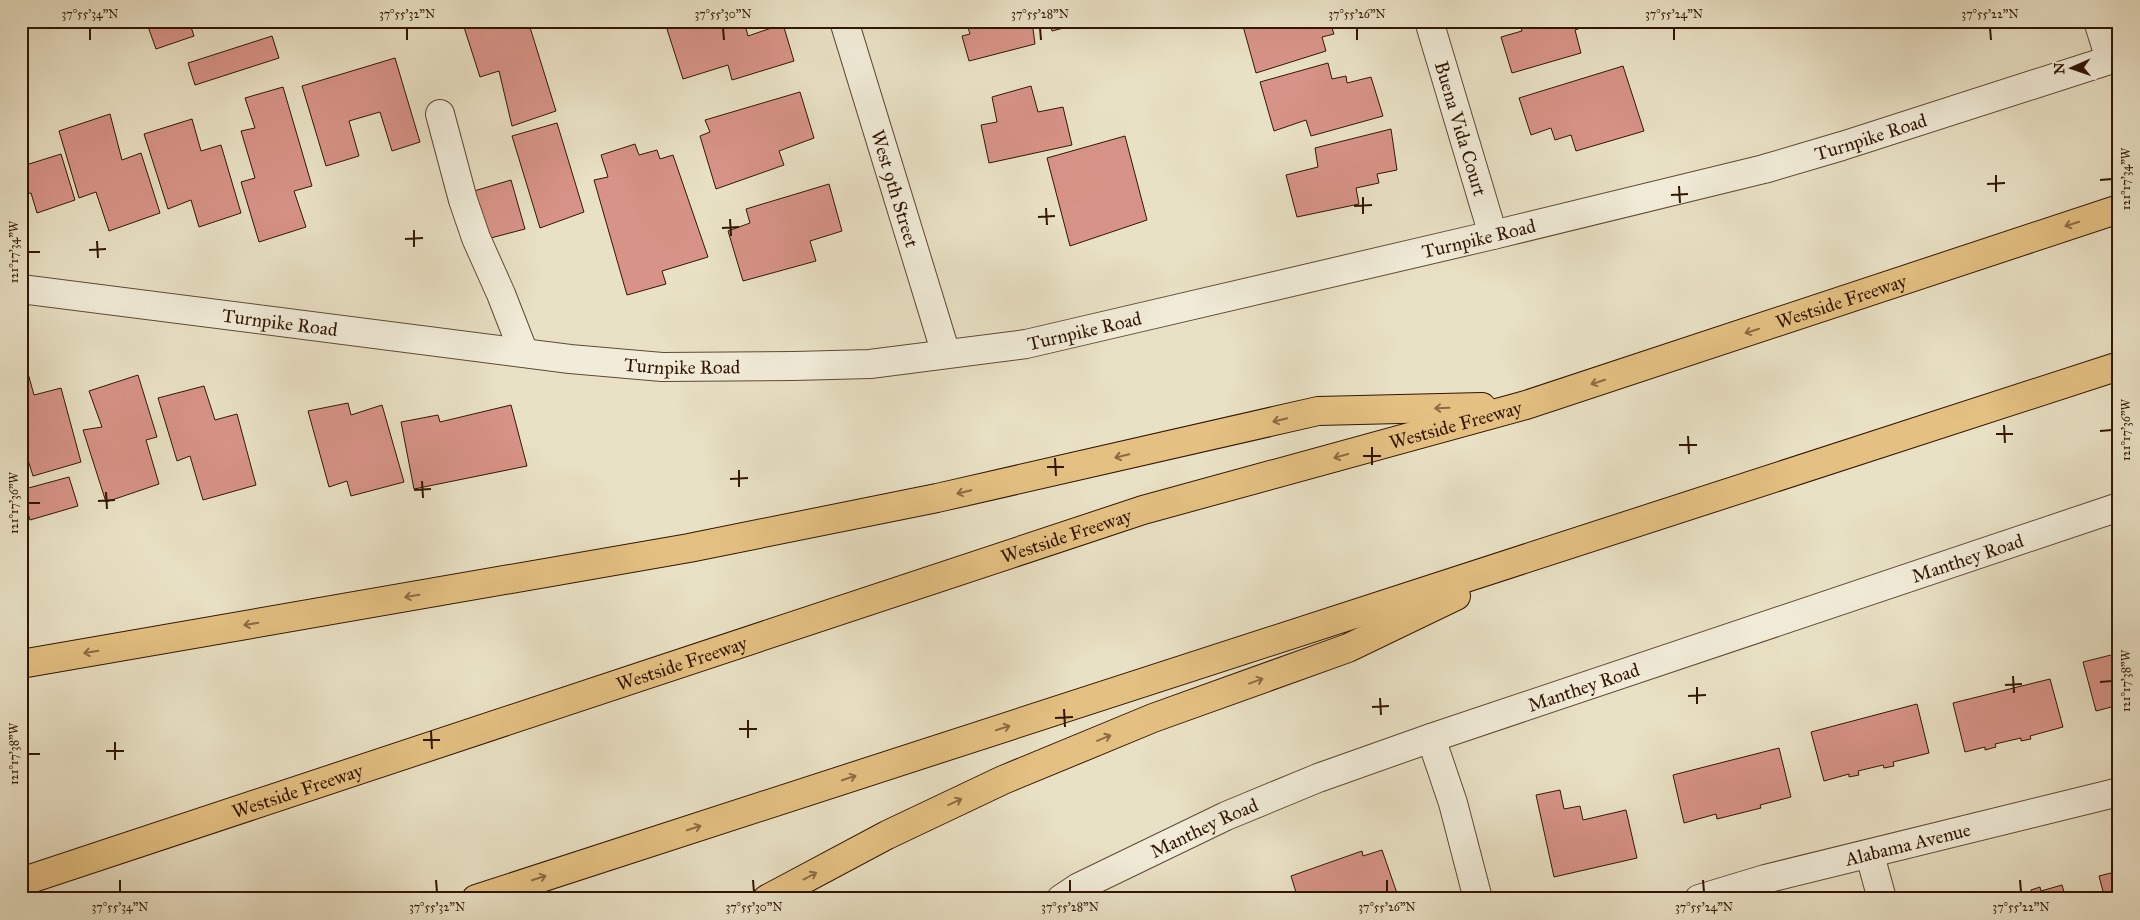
<svg xmlns="http://www.w3.org/2000/svg" width="2140" height="920" font-family="'IM FELL Great Primer',serif">
<rect width="100%" height="100%" fill="#e9e1c5"/>
<filter id="stains"><feTurbulence type="fractalNoise" baseFrequency=".004" numOctaves="4"/><feColorMatrix values="0 0 0 0 .2 0 0 0 0 .09 0 0 0 0 .02 0 0 0 .5 -.17"/></filter>
<radialGradient id="worn" r=".72"><stop offset=".6" stop-color="#630" stop-opacity="0"/><stop offset="1" stop-color="#630" stop-opacity=".3"/></radialGradient>
<!-- building -->
<path fill="#d79387" stroke="#321602" d="M146,21H189L194,36L156,49Z
M462,21H528L556,111L512,126L499,71L480,77Z
M694,21H744L748,36L783,24L794,61L732,80L728,65L683,79L667,29Z
M966,21H1032L1035,44L969,61L962,36L970,34Z
M1049,21H1091L1052,31Z
M1261,21H1341L1331,25L1334,34L1322,37L1326,51L1256,73L1243,26Z
M1523,21H1601L1575,30L1581,53L1512,73L1501,37L1522,31L1519,22Z
M272,36L279,58L195,85L188,63Z
M395,58L420,142L392,151L380,112L349,121L359,156L326,166L302,86Z
M1328,63L1332,79L1346,76L1347,83L1371,77L1383,116L1311,136L1306,120L1274,131L1260,82Z
M1623,66L1644,131L1576,151L1571,135L1555,140L1551,128L1531,135L1519,98Z
M1031,86L1038,112L1063,107L1072,145L989,163L981,125L997,122L992,97Z
M283,87L312,186L294,191L306,227L259,242L241,182L255,178L241,131L255,128L245,98Z
M800,92L814,138L779,151L784,165L716,189L700,136L710,132L705,120Z
M110,114L122,160L141,153L160,213L109,231L96,192L79,198L59,131Z
M192,119L201,151L221,145L241,213L199,227L191,200L168,209L144,134Z
M557,123L584,212L540,228L512,136Z
M1391,129L1397,170L1377,174L1379,183L1356,188L1359,204L1297,217L1286,175L1318,167L1315,148Z
M1125,136L1147,220L1070,246L1047,158Z
M635,144L639,155L657,150L660,159L673,155L708,257L662,271L666,284L627,295L594,180L608,177L601,155Z
M21,149L26,165L61,154L75,200L37,213L31,193L21,195Z
M511,180L525,229L487,239L474,191Z
M829,184L842,231L810,241L816,261L743,281L728,231L750,223L746,209Z
M26,366L34,395L61,388L81,462L33,476L28,460L21,462V367Z
M138,375L157,437L146,440L159,484L106,502L83,430L102,427L89,391Z
M204,386L215,420L237,414L256,485L203,500L190,456L177,461L158,398Z
M348,403L351,415L382,405L404,482L351,496L347,481L329,487L308,411Z
M511,405L527,466L414,489L401,422L438,415L440,422Z
M69,477L78,506L30,520L21,490Z
M2119,653V705L2096,711L2083,662Z
M2050,679L2063,727L2030,736L2031,739L2021,741V738L1995,744L1996,747L1985,750V747L1965,752L1953,703Z
M1917,704L1929,753L1893,762L1894,766L1884,768L1883,765L1858,771L1859,775L1849,777V774L1824,781L1811,732Z
M1779,748L1791,797L1760,805L1761,808L1717,819L1716,814L1684,823L1673,775Z
M1560,790L1564,809L1580,806L1583,820L1626,810L1637,858L1554,877L1536,795Z
M1382,850L1399,899H1298L1291,876L1362,851L1363,856Z
M2119,871V899H2105L2099,876Z
M2062,885L2066,899H2010L2031,894V890L2040,887L2041,891Z
M1230,894L1231,899H1217Z
M1259,895L1261,899H1248Z"/>
<g fill="none" stroke-linecap="round" stroke-linejoin="round">
<defs>
<g id="minor">
<path id="s1" d="M844,21L946,354"/>
<path id="s2" d="M1429,21L1493,235"/>
<path d="M2098,21L2110,59"/>
<path d="M440,114L463,200L476,238L501,294L524,353"/>
<path id="s3" d="M21,289L570,359L662,367L794,366L870,364L1026,344L1493,235L1764,169L1842,146L2119,57"/>
<path d="M1431,738L1453,803L1478,899"/>
<path d="M1870,855L1882,899"/>
<path id="s4" d="M1061,899L1079,887L1226,816L1318,778L1431,738L2119,507"/>
<path id="s5" d="M1699,899L1765,879L2119,792"/>
</g>
<g id="highway">
<path d="M21,664L689,548L937,498L1318,411L1482,407"/>
<path id="s6" d="M21,882L1143,510L1526,405L2119,209"/>
<path d="M476,899L2119,366"/>
<path d="M767,899L887,835L1003,780L1153,718L1348,648L1456,596"/>
</g>
</defs>
<!-- minor casing -->
<use href="#minor" stroke="#604933" stroke-width="30"/>
<!-- highway casing -->
<use href="#highway" stroke="#321602" stroke-width="30"/>
<!-- minor -->
<use href="#minor" stroke="#f1ecd9" stroke-width="28"/>
<!-- highway -->
<use href="#highway" stroke="#e4c082" stroke-width="28"/>
</g>
<!-- one-way arrows -->
<defs><path id="oneway-shaft" d="M-6 0H5M1.5-3L5.5 0L1.5 3" fill="none" stroke-width="1.6" stroke-linecap="round" stroke-linejoin="round" transform="scale(1.25)"/></defs>
<g stroke="#8b6b42">
<use href="#oneway-shaft" transform="translate(2072 224) rotate(162)"/>
<use href="#oneway-shaft" transform="translate(1752 331) rotate(162)"/>
<use href="#oneway-shaft" transform="translate(1598 382) rotate(162)"/>
<use href="#oneway-shaft" transform="translate(1442 408) rotate(178)"/>
<use href="#oneway-shaft" transform="translate(1280 420) rotate(167)"/>
<use href="#oneway-shaft" transform="translate(1122 456) rotate(167)"/>
<use href="#oneway-shaft" transform="translate(1341 456) rotate(165)"/>
<use href="#oneway-shaft" transform="translate(964 492) rotate(167)"/>
<use href="#oneway-shaft" transform="translate(412 596) rotate(170)"/>
<use href="#oneway-shaft" transform="translate(251 624) rotate(170)"/>
<use href="#oneway-shaft" transform="translate(91 652) rotate(170)"/>
<use href="#oneway-shaft" transform="translate(1256 681) rotate(-20)"/>
<use href="#oneway-shaft" transform="translate(1003 728) rotate(-18)"/>
<use href="#oneway-shaft" transform="translate(1104 738) rotate(-22)"/>
<use href="#oneway-shaft" transform="translate(849 778) rotate(-18)"/>
<use href="#oneway-shaft" transform="translate(955 802) rotate(-25)"/>
<use href="#oneway-shaft" transform="translate(694 828) rotate(-18)"/>
<use href="#oneway-shaft" transform="translate(810 876) rotate(-28)"/>
<use href="#oneway-shaft" transform="translate(539 878) rotate(-18)"/>
</g>
<!-- ticks -->
<path fill="none" stroke="#321602" stroke-width="2" d="M90,28V40M407,28V40M723,28L724,40M1040,28L1041,40M1357,28V40M1674,28V40M1990,28L1991,40M1996,175V192M2100,180L2112,179M1987,184L2005,183M1679,186L1680,203M1671,195L1688,194M1363,197V214M1354,206L1372,205M1046,208L1047,225M1038,217L1055,216M730,219L731,236M722,228L739,227M414,230V247M405,239L423,238M97,241L98,258M89,250L106,249M28,252H40M2004,425L2005,443M2100,431L2112,430M1996,434H2013M1688,436L1689,454M1679,445H1697M1372,447V465M1363,456H1381M1055,458L1056,476M1047,467H1064M739,470V487M730,479L748,478M422,481L423,498M414,490L431,489M106,492L107,509M98,501L115,500M28,503H40M2013,676L2014,693M2100,682L2112,681M2005,685L2022,684M1697,687V704M1688,696L1706,695M1380,698L1381,715M1372,707L1389,706M1064,709L1065,727M1055,718L1073,717M748,720V738M739,729H757M431,731L432,749M423,740H440M115,742V760M106,751H124M28,754H40M120,880V892M436,880L437,892M753,880L754,892M1070,880V892M1387,880V892M1703,880L1704,892M2020,880L2021,892"/>
<g text-anchor="middle" dominant-baseline="central" stroke-width="5" stroke-linejoin="round" paint-order="stroke">
<!-- street labels -->
<g font-size="19" fill="#321602" stroke="#f1ecd9">
<text stroke="none"><textPath href="#s2" startOffset="112">Buena Vida Court</textPath></text>
<text stroke="none"><textPath href="#s3" startOffset="1881">Turnpike Road</textPath></text>
<text stroke="none"><textPath href="#s1" startOffset="175">West 9th Street</textPath></text>
<text stroke="none"><textPath href="#s3" startOffset="1476">Turnpike Road</textPath></text>
<text stroke="none"><textPath href="#s6" startOffset="1911">Westside Freeway</textPath></text>
<text stroke="none"><textPath href="#s3" startOffset="261">Turnpike Road</textPath></text>
<text stroke="none"><textPath href="#s3" startOffset="1071">Turnpike Road</textPath></text>
<text stroke="none"><textPath href="#s3" startOffset="666">Turnpike Road</textPath></text>
<text stroke="none"><textPath href="#s6" startOffset="1506">Westside Freeway</textPath></text>
<text stroke="none"><textPath href="#s6" startOffset="1101">Westside Freeway</textPath></text>
<text stroke="none"><textPath href="#s4" startOffset="970">Manthey Road</textPath></text>
<text stroke="none"><textPath href="#s6" startOffset="696">Westside Freeway</textPath></text>
<text stroke="none"><textPath href="#s4" startOffset="565">Manthey Road</textPath></text>
<text stroke="none"><textPath href="#s6" startOffset="291">Westside Freeway</textPath></text>
<text stroke="none"><textPath href="#s4" startOffset="160">Manthey Road</textPath></text>
<text stroke="none"><textPath href="#s5" startOffset="216">Alabama Avenue</textPath></text>
</g>
</g>
<!-- margin -->
<rect width="2140" height="920" fill="none" stroke="#e9e1c5" stroke-width="55"/>
<!-- north arrow -->
<g transform="translate(2072 68) rotate(268)" stroke="#f1ecd9" stroke-width="4" paint-order="stroke">
<path d="M0-4L9 19L0 12L-9 19Z" fill="#321602"/>
<text y="-8" font-size="14" font-weight="bold" text-anchor="middle" fill="#321602">N</text>
</g>
<rect x="28" y="28" width="2084" height="864" fill="none" stroke="#321602" stroke-width="2"/>
<g font-size="12" text-anchor="middle" fill="#321602">
<text x="90" y="18">37°55'34"N</text>
<text x="407" y="18">37°55'32"N</text>
<text x="723" y="18">37°55'30"N</text>
<text x="1040" y="18">37°55'28"N</text>
<text x="1357" y="18">37°55'26"N</text>
<text x="1674" y="18">37°55'24"N</text>
<text x="1990" y="18">37°55'22"N</text>
<text transform="translate(2126 179) rotate(-90)" y="4">121°17'34"W</text>
<text transform="translate(14 252) rotate(-90)" y="4">121°17'34"W</text>
<text transform="translate(2126 430) rotate(-90)" y="4">121°17'36"W</text>
<text transform="translate(14 503) rotate(-90)" y="4">121°17'36"W</text>
<text transform="translate(2126 681) rotate(-90)" y="4">121°17'38"W</text>
<text transform="translate(14 754) rotate(-90)" y="4">121°17'38"W</text>
<text x="120" y="911">37°55'34"N</text>
<text x="437" y="911">37°55'32"N</text>
<text x="754" y="911">37°55'30"N</text>
<text x="1070" y="911">37°55'28"N</text>
<text x="1387" y="911">37°55'26"N</text>
<text x="1704" y="911">37°55'24"N</text>
<text x="2021" y="911">37°55'22"N</text>
</g>
<rect width="100%" height="100%" filter="url(#stains)"/>
<rect width="100%" height="100%" fill="url(#worn)"/>
</svg>
